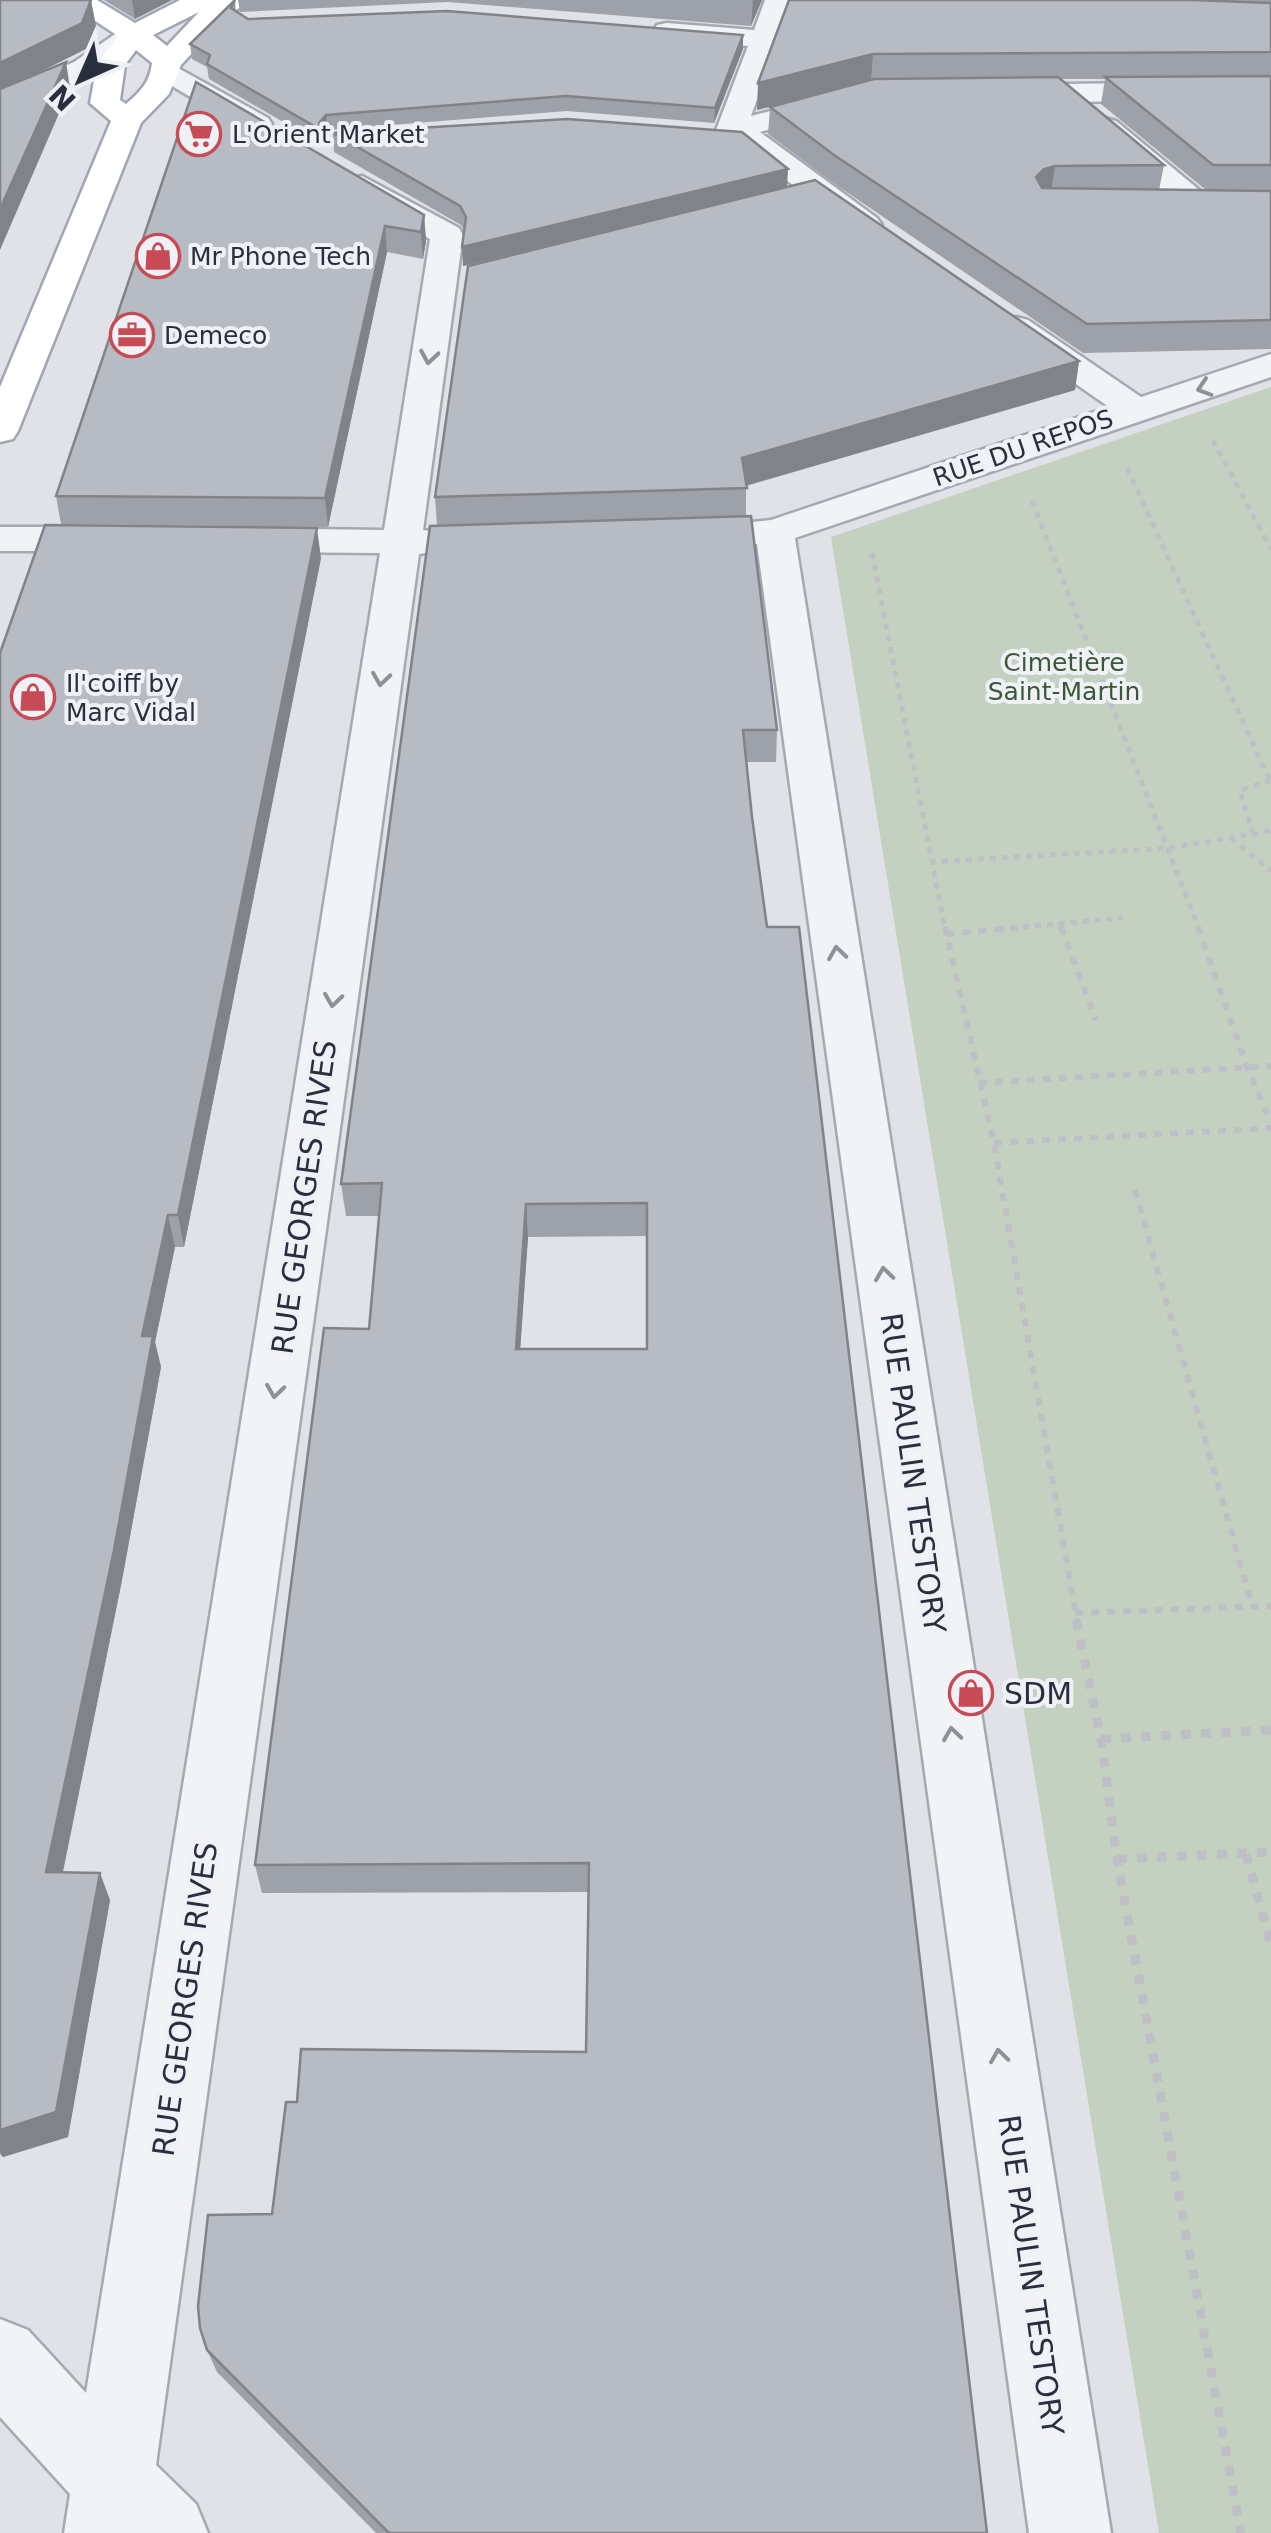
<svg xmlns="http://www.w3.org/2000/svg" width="1271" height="2533" font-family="'DejaVu Sans',sans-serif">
<rect width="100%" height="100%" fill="#e0e2e8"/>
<!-- green -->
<path fill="#c4d1c1" d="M1271,387V2533H1159L831,537Z"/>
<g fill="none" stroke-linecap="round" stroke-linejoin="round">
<defs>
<path id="minor" d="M765,0H793L751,116L839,93L850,96L854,102L850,108L760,132L877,218L882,225L877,232H855L740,145L720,136L716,130L748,46L667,39L657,37L653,31L657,25L667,23L754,30Z
M134,26L144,28L148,34L144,40L94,74L0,114V94L74,62L124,28Z
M167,62L268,118L272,124L268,130H246L157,77L152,71L157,65Z
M1271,81V99L1004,103L994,100L989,94L994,88L1004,85Z
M1105,118L1116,121L1209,198L1214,205L1209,212H1187L1094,133L1090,127L1094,121Z
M362,176L459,228L463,235L423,530L451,534L457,542L451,550L419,554L156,2465L196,2504L208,2533H64L70,2494L0,2417V2319L28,2330L86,2393L380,553L243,552L229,548L223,540L229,532L243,528L384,530L430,239L351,192L346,185L351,178Z
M1016,317L1028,320L1141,397L1271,354V377L795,538L1111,2533H1029L757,544L724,541L718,533L724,525L771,520L1109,407L1004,334L999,327L1004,320Z
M0,527H117L131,531L137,539L131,547L117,551H0Z"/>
<path id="major" d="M64,0H97L135,23L180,0H250L223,20L181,65L169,94L141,123L18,431L13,439L0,442V387L111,121L90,103L97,64L118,36ZM199,12L167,46L153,35ZM136,50L152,63C150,82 140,92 126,104L120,100L125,65Z"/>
</defs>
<!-- minor casing -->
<use href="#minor" stroke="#a5a9b2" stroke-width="5"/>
<!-- major casing -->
<use href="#major" stroke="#a0a6b3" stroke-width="5"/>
<!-- path-far2 -->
<path stroke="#bec0c6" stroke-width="5" stroke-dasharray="6 6" stroke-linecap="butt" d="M1213,440L1271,549
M1127,468L1270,781
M1032,501L1199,929
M872,553L945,929
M1253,834L1240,790L1270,781
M1231,838L1271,871
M930,862L1170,848L1271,831
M1060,924L1062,929
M999,929L1123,918"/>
<!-- path-far1 -->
<path stroke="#bec0c6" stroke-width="6" stroke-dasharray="8 8" stroke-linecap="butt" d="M945,927L994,1143L1077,1622
M1061,927L1096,1020
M1198,927L1247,1067L1271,1122
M946,934L1027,927
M979,1083L1271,1066
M994,1143L1271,1128
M1135,1190L1252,1606
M1075,1613L1271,1606"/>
<!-- path -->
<path stroke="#bec0c6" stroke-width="9" stroke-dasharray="10 10" stroke-linecap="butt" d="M1076,1620L1101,1739L1117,1859L1241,2533
M1101,1739L1271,1730
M1246,1854L1271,1945
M1117,1859L1271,1852"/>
<!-- minor -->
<use href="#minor" fill="#f2f3f6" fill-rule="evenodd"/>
<!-- major -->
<use href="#major" fill="#fff" fill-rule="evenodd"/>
</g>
<!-- wall -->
<path fill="#9da1a9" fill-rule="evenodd" d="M104,0H172L135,19Z
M235,0L236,12L248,19L743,35V49L714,123L567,111L328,130L322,137L323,145L209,79L207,67L192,59L190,44Z
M238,0H762L751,26L448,2L240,12Z
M789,0H1271V349L1083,353L832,182L768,134L770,107L852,85L757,110ZM1061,79H1105L1101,104L1206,190H1159L1164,165Z
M196,82L424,215L426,241L423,259L387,252L328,527L61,524L56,496Z
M333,133L787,187L1079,361L1075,390L746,486V517L777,730L776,762H747L752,817L987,2533H376L217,2372L207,2350L272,2214L297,2102L586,2052L588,1892L262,1893L255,1865L369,1329L379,1216H346L341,1184L437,526L435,497L760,194L463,266L464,230L461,225L334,152ZM647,1236V1349H520L528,1237Z
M321,558L184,1247H175L155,1342L161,1367L122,1580L63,1872L110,1900L68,2137L3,2157L0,2154V653Z"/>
<!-- shaded-wall -->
<path fill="#808389" d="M91,0L96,26L86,49L0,92V63Z
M132,0H172L135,19Z
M753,0H762L751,26Z
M743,35V49L714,123L715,108Z
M873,54L871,80L757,110L758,83Z
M66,62L70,88L0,250V209Z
M326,115L328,130L322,137L319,123Z
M1055,166L1051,193L1040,196L1036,177L1044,169Z
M788,169L787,187L463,266L462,247Z
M424,215L426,241L423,259L421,232Z
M385,226L387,252L328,527L325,498Z
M1079,361L1075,390L741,487L742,458Z
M317,528L321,558L184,1247L178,1215Z
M526,1204L528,1237L518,1381L516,1349Z
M168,1215L175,1247L155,1342L161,1367L122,1580L57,1900L46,1872L142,1336Z
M100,1873L110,1900L68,2137L3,2157L0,2152V2130Z"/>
<!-- building -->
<path fill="#b7bbc4" stroke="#808389" stroke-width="2.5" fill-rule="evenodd" d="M0,0H91L82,23L0,63Z
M235,0L231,8L248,19L447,11L743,35L715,108L566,96L326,115L319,123L321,130L207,64L210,55L190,44Z
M789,0H1192L1271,3V52L873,54L758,83Z
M66,62L0,209V89Z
M1271,76V165H1213L1105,77Z
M1058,77L1164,165L1055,166L1044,169L1036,177L1042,188L1271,191V320L1087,324L834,155L770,107L874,79Z
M196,82L424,215L421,232L385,226L325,498L56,496Z
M567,119L742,132L788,169L462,247L466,217L460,206L333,133Z
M815,180L1079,361L742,458L747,488L435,497L468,266Z
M751,516L777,730H743L752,817L767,927H799L987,2533H389L207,2350L200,2328L198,2306L208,2215L272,2214L286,2102H297L301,2049L586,2052L589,1863L255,1865L324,1328L369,1329L382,1183L341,1184L430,526ZM647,1203V1349H516L526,1204Z
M45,525L317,528L178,1215H168L142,1336H153L114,1550L46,1872L100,1873L56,2112L0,2130V653Z"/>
<!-- one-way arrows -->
<defs><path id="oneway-chevron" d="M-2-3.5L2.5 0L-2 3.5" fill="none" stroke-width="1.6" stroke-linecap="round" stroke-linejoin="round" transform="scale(2.5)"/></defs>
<g stroke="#8e919a">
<use href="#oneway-chevron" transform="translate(429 357) rotate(99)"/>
<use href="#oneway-chevron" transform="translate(1204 388) rotate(162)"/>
<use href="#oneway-chevron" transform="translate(381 679) rotate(98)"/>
<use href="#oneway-chevron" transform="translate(837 953) rotate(-98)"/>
<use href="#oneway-chevron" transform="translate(333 1000) rotate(98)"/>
<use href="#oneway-chevron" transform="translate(884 1274) rotate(-98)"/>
<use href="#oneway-chevron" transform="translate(275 1391) rotate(98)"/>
<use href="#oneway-chevron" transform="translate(952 1734) rotate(-98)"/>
<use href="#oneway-chevron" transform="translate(999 2056) rotate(-98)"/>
</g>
<!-- icons -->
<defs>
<symbol id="supermarket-ring" viewBox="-11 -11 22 22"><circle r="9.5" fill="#eff1f6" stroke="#c74b55" stroke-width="1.5"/><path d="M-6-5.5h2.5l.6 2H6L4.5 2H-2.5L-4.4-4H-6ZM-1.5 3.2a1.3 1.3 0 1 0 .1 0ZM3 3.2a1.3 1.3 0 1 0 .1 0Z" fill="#c74b55"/></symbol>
<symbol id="shop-ring" viewBox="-11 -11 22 22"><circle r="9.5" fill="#eff1f6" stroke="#c74b55" stroke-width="1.5"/><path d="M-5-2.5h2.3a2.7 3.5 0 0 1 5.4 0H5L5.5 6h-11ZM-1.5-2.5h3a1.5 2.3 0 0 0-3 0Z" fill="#c74b55"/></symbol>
<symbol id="office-ring" viewBox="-11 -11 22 22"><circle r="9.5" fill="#eff1f6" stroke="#c74b55" stroke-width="1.5"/><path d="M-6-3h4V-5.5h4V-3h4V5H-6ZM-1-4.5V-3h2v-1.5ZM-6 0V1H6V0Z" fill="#c74b55"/></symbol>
</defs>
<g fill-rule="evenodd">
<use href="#supermarket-ring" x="174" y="109" width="50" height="50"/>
<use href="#shop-ring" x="133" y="231" width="50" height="50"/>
<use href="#office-ring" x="107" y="310" width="50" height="50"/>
<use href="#shop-ring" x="8" y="672" width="50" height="50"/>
<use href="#shop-ring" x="946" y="1668" width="50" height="50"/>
</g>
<g text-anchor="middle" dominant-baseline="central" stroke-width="8" stroke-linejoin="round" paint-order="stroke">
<!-- far-poi labels -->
<g font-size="25" fill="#292f3e" stroke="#eff1f6" text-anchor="start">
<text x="232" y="134">L'Orient Market</text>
<text x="190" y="256">Mr Phone Tech</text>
<text x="164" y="335">Demeco</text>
<text x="66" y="683">Il'coiff by<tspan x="66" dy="29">Marc Vidal</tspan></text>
</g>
<!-- far-street labels -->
<g font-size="25" fill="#292f3e" stroke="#eff1f6">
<text transform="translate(1023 448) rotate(-19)">RUE DU REPOS</text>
</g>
<!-- far-park labels -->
<g font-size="25" fill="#3b5937" stroke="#eff1f6">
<text x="1064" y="662">Cimetière<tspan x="1064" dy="29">Saint-Martin</tspan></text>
</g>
<!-- street labels -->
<g font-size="30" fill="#292f3e" stroke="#eff1f6">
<text transform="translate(304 1197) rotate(-82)">RUE GEORGES RIVES</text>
<text transform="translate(913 1473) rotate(82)">RUE PAULIN TESTORY</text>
<text transform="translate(185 1999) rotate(-82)">RUE GEORGES RIVES</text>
<text transform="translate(1031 2275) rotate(82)">RUE PAULIN TESTORY</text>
</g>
<!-- poi labels -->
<g font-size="30" fill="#292f3e" stroke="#eff1f6" text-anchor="start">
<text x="1004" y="1693">SDM</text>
</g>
</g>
<!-- north arrow -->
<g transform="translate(80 80) rotate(225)" stroke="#eff1f6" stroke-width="8" paint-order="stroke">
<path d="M0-8L18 38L0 25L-18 38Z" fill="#292f3e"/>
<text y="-15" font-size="28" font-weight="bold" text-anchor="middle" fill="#292f3e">N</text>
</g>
</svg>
